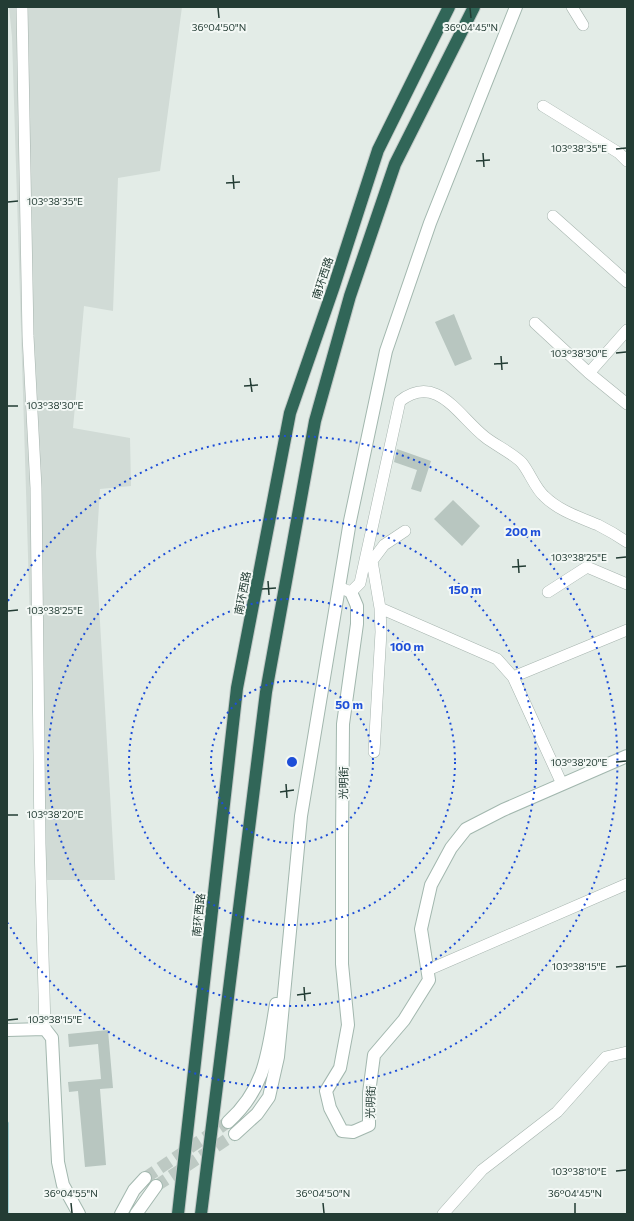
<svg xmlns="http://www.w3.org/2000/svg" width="634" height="1221" font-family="Commissioner,'Noto Sans SC',sans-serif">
<rect width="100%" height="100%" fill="#e3ece7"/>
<!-- built -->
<path fill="#d1dbd6" d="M9,7H182L160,171L118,178L113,311L84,306L73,428L130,438L131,486L100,489L96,553L115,880H38L12,37Z"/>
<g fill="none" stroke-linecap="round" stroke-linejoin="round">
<!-- stream -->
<path stroke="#8ec8ce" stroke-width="3.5" d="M7,1123V1214"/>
</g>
<!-- building -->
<path fill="#b8c6c0" d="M454,314L472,359L455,366L435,322Z
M397,449L431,461L421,492L411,489L417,470L394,462Z
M453,500L480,526L462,546L434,519Z
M108,1030L113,1088L100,1089L106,1165L85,1167L78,1091L69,1092L68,1082L101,1079L98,1044L69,1047L68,1034Z"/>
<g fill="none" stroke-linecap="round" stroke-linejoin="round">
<!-- secondary-tunnel -->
<path stroke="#bdc9c3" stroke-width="12" stroke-dasharray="12 6" stroke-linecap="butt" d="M145,1178L228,1122
M156,1186L235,1134"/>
<defs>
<path id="street" d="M22,7L28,336L36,488L40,844L45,1029
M572,7L583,25
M543,106L619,153L627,161
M553,216L627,282
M535,323L589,373L627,404
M589,373L627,330
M366,559L372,561L380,608L381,632L374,752
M372,561L384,545L405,531
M343,589L351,592L360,583L400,401C437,372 459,417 485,437C495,445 514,454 522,463C530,473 535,488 544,496C559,511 579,517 598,525C608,530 618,536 627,542
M548,592L587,567L627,584
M380,608L497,659L513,677L562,784
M513,677L627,630
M428,970L627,884
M443,1214L482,1170L557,1112L606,1057L627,1052"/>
<path id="secondary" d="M351,592L357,606V624L343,724L342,840V964L348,1025L340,1068L326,1091L330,1108L342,1131L353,1132L369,1125V1093L374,1055L404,1020L429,980L421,929L431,885L451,848L466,829L503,810L627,756
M7,1030L45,1029L52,1038L58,1162L63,1185L79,1214
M228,1122C266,1088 268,1051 276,1004
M235,1134L257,1114L269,1097L278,1057L301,816L350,521L386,351L430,223L516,7
M121,1214L134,1190L145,1178
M136,1214L156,1186"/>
<path id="highway" d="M178,1214L237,688L290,413L334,286L378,150L449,7
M201,1214L266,692L315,421L350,296L395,164L474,7"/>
</defs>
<!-- street casing -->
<use href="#street" stroke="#a6b4ae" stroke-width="12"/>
<!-- secondary casing -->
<use href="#secondary" stroke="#a2b7ae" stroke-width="14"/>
<!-- highway casing -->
<use href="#highway" stroke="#c1c8c6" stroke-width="14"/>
<!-- street -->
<use href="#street" stroke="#fff" stroke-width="11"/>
<!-- secondary -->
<use href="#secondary" stroke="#fff" stroke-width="12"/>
<!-- highway -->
<use href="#highway" stroke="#316658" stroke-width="12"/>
</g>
<!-- ticks -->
<path fill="none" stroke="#233c34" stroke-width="1.5" d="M218,8L219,18M470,8L471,18M616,149L626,148M483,153L484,167M476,161L490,160M233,175L234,189M226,183L240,182M8,202L18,201M616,353L626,352M501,356L502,370M494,364L508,363M250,378L252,392M244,386L258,385M8,406H18M616,558L626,557M518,559L519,573M512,567L526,566M268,581L269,595M262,589L276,588M8,611L18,610M616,762L626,761M286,784L287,798M280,792L294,790M8,815H18M616,967L626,966M304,987L305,1001M297,995L311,993M8,1020L18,1019M616,1171L626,1170M71,1203L72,1213M323,1203L324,1213M575,1203V1213"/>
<!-- distance rings -->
<g fill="none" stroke="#1d4ed8" stroke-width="2" stroke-dasharray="2 4">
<circle cx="292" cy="762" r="81"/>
<circle cx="292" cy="762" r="163"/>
<circle cx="292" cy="762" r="244"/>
<path d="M8 601A326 326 0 1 1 8 923"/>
</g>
<g text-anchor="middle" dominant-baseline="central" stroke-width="4" stroke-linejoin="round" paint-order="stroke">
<!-- street labels -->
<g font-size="11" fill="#233c34" stroke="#f3f8f5">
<text transform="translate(322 278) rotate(-72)">南环西路</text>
<text transform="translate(242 593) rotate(-79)">南环西路</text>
<text transform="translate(343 783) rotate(-89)">光明街</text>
<text transform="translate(198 915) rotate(-84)">南环西路</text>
<text transform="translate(370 1102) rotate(-88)">光明街</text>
</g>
</g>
<g font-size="10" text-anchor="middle" fill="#233c34" stroke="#f3f8f5" stroke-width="4" stroke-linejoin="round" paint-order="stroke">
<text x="219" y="31">36°04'50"N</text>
<text x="471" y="31">36°04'45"N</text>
<text x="579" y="152">103°38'35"E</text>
<text x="55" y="205">103°38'35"E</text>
<text x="579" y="357">103°38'30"E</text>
<text x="55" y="409">103°38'30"E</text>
<text x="579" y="561">103°38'25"E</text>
<text x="55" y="614">103°38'25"E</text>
<text x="579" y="766">103°38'20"E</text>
<text x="55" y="818">103°38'20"E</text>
<text x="579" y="970">103°38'15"E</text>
<text x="55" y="1023">103°38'15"E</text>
<text x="579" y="1175">103°38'10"E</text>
<text x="71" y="1197">36°04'55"N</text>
<text x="323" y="1197">36°04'50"N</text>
<text x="575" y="1197">36°04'45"N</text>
</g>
<circle cx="292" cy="762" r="6" fill="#1d4ed8" stroke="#f3f8f5" stroke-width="2"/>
<g font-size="12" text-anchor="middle" font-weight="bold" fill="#1d4ed8" stroke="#f3f8f5" stroke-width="4" stroke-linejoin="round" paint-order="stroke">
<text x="523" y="536">200 m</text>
<text x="465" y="594">150 m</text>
<text x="407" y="651">100 m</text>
<text x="349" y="709">50 m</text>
</g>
<!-- border -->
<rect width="634" height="1221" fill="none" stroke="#233c34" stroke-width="16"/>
</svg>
